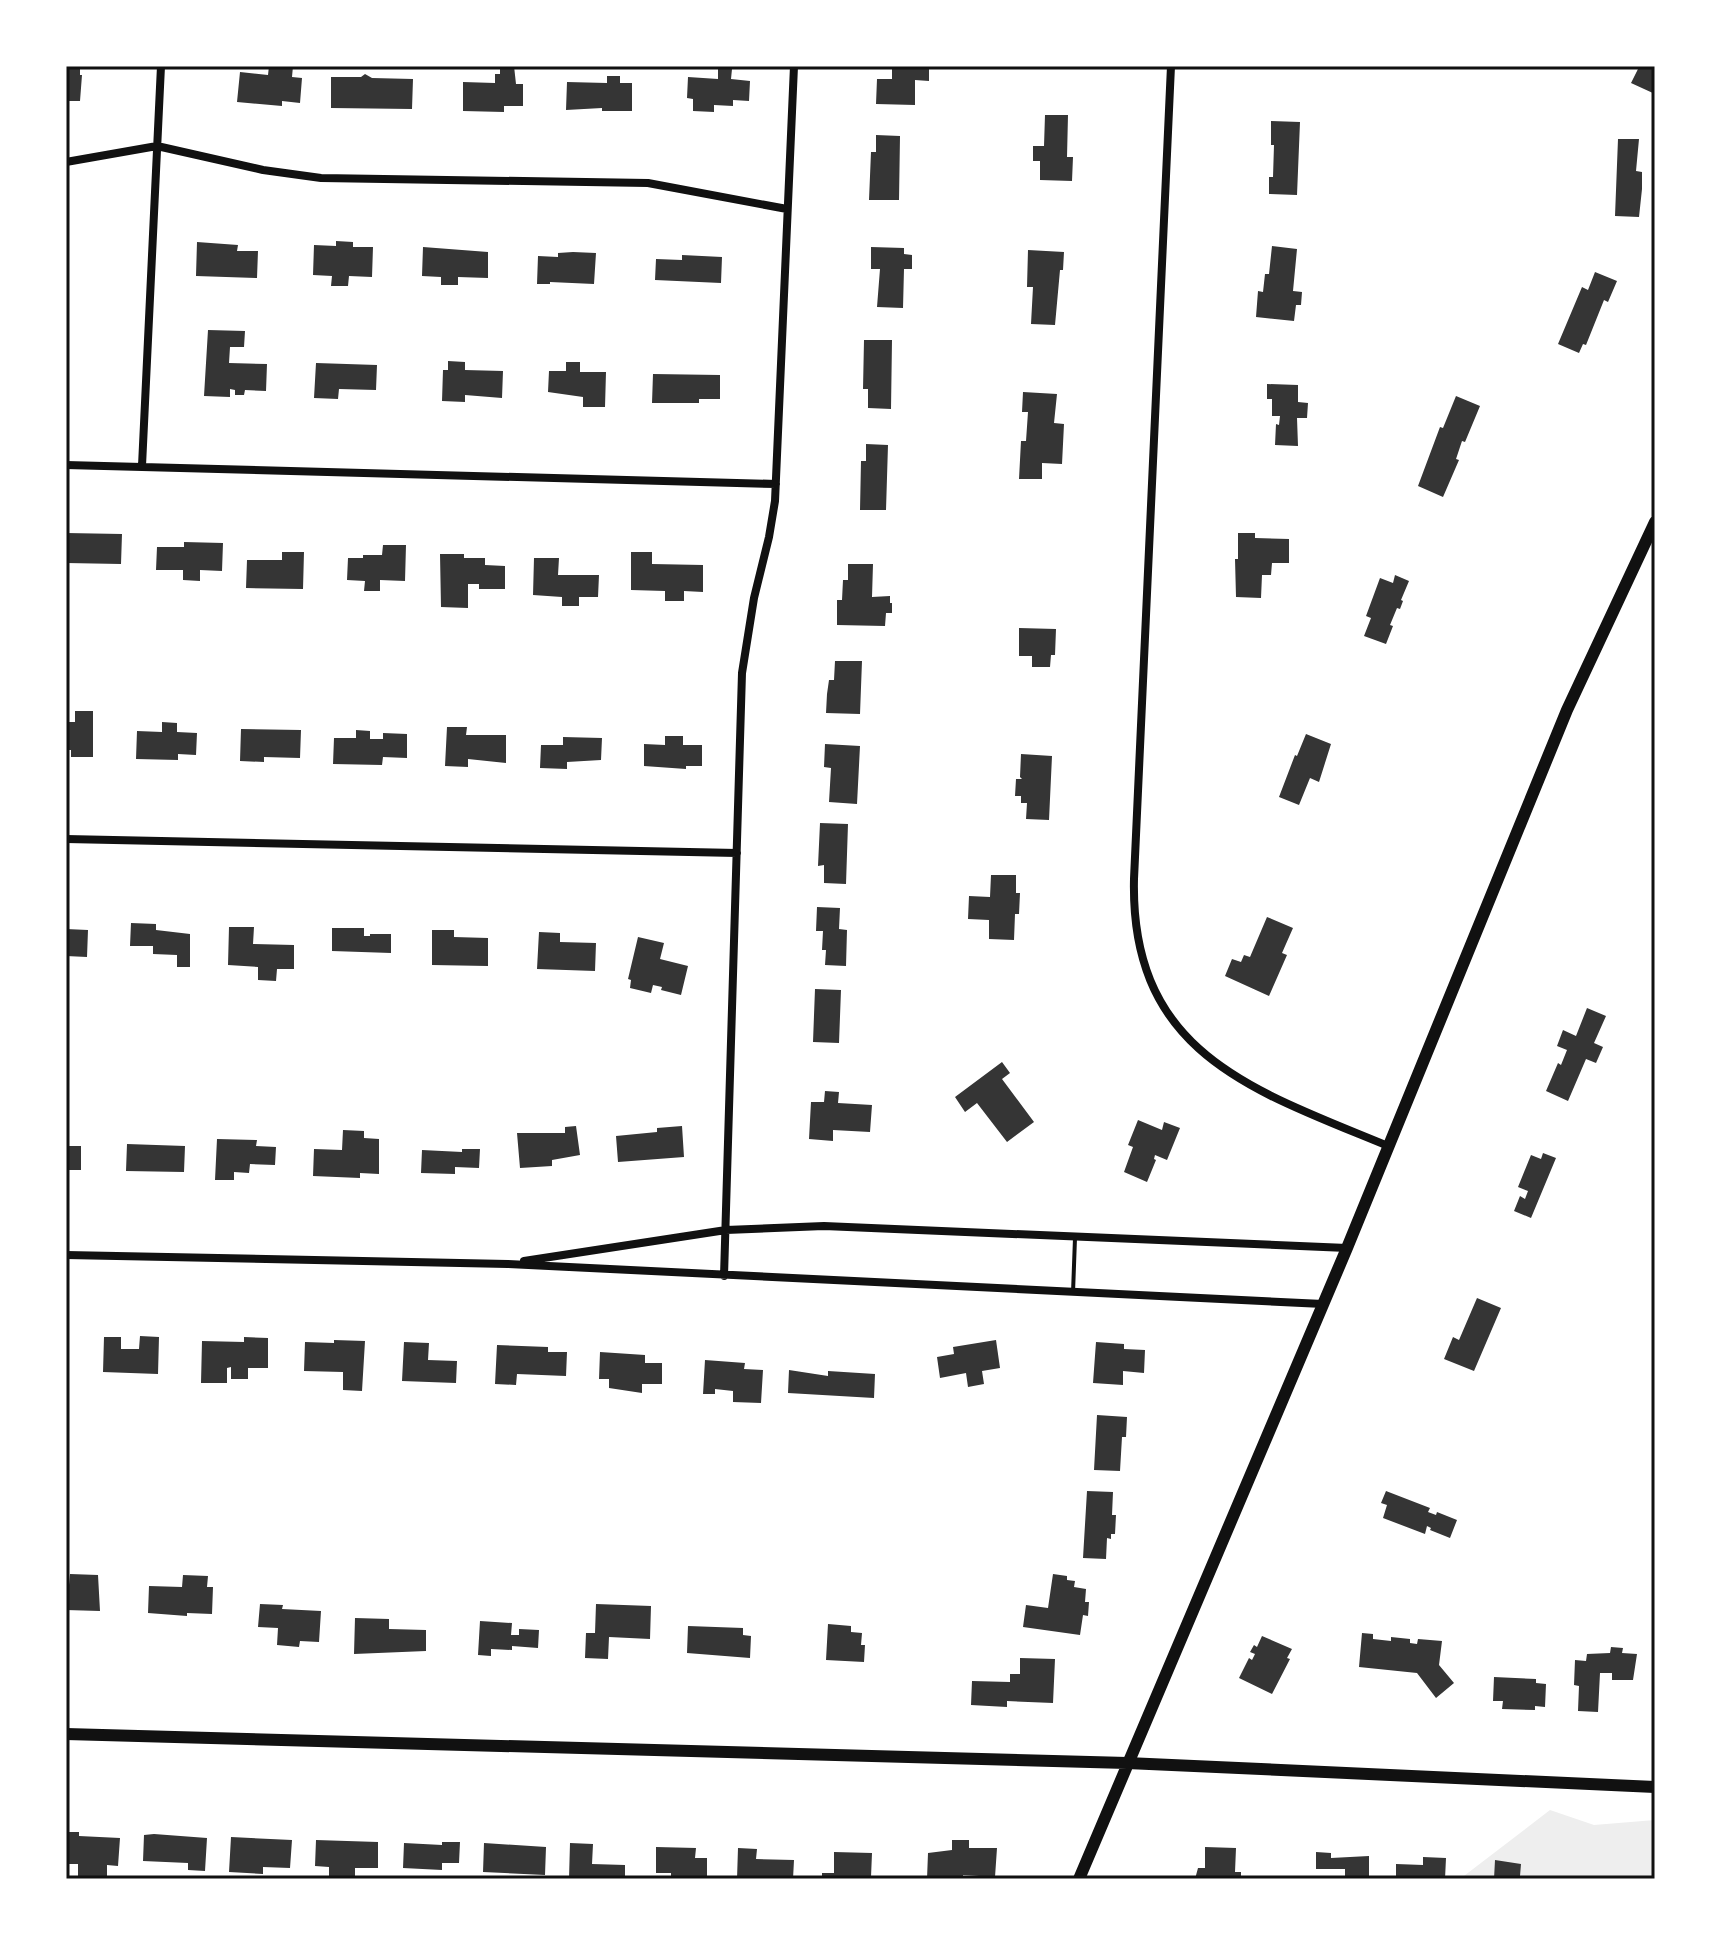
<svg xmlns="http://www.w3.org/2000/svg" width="1721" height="1945" font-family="'Sofia Sans Condensed',sans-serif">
<rect width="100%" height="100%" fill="#fff"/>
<!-- green -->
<path fill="#eee" d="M1550,1810L1594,1825L1655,1820V1879H1460Z"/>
<!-- building -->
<path fill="#353535" d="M66,66H80V75H82L80,101H66Z
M269,66H293L292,77L302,78L300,103L282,101V106L237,102L240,72L268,75Z
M500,66H514L516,84H523V106H504V112L463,111V82L495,83V74H500Z
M892,66H929V81L915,80V105L876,104L877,79H892Z
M1632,66H1655V94L1631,83L1638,69Z
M718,69H732L731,79L750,81L749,101L733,100V106L714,105V112L693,111V99L687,98L688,77L718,79Z
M365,74L372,78L413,79L412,109L331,108V77H361Z
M607,76H620V83H632V111H602V108L566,110L567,82L607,83Z
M1045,115H1068L1067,157H1073L1072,181L1040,180V161H1033V146H1044Z
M1271,121L1300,122L1297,195L1269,194V177H1273L1274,145H1271Z
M876,135L900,136L899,200H869L871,152H876Z
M1618,139H1639L1636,171L1642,172V189L1639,217L1615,216Z
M336,241L353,242V247H373L372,277L349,276L348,286H331L332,276L313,275L314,245L336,246Z
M197,242L238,245L237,251H258L257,278L196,276Z
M1272,246L1297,249L1293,291L1302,292L1301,305H1296L1294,321L1256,317L1258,291L1263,292L1265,274H1269Z
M423,247L488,252V278L458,277V285H441V277L422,276Z
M871,247L904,248V254L912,255V269H904L903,308L877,307L880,269H871Z
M1028,250L1064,252L1063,270H1060L1055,325L1031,324L1033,287H1027Z
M573,252L596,253L594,284L550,282V284H537L538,256L558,257V253Z
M682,255L722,257L721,283L655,280L656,259L682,260Z
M1595,272L1617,281L1608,302L1604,300L1586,345L1583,344L1579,353L1558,344L1582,287L1588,290Z
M208,330L245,331L244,347H230L229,363L267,364L266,391L245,390L244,395H235V390L230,389V397L204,396Z
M864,340H892L891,409L868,408V389H863Z
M448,361L465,362V370L503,371L502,398L465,395V402L442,401L443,370H448Z
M566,362H580V372H606L605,407H583V397L548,392L549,371H566Z
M316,363L377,365L376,390L339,389L338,399L314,398Z
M653,374L720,375V399H699V403H652Z
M1267,384L1298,385V402L1308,403L1307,418H1297L1298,446L1275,445L1276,424L1279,425L1280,416H1272V399H1267Z
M1023,392L1057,394L1054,423L1064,424L1062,464L1042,463V479H1019L1021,441H1026L1028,412H1022Z
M1456,396L1480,406L1465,442L1462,441L1456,459L1459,460L1443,497L1418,486L1440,427L1443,428Z
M866,444L888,445L886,510H860L861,461H866Z
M66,533L122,534L121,564L66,563Z
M1238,533H1255V538L1289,539V563H1272L1271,575H1262L1261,598L1236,597L1235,559H1238Z
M184,542L223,543L222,571L200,570V581L183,580V570H156L157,547H184Z
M383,545H406L405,581L380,580V591H364L365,581L347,580L348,558H363V555H382Z
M282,552H304L303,589L246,588L247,560H282Z
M631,552H652V564L703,565V592L684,591V601H665V591L631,590Z
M440,554H464V558H485V565L505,566V589H479V584H468V608L441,607Z
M534,558H559L558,575H599L598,597H579V606H562V597L533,595Z
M848,564H873L872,597L890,596V603H892V613H886L885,626L837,625V600H842L843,580H848Z
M1395,575L1409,581L1401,600L1403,601L1400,609L1397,608L1390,625L1393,626L1386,644L1364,636L1371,618L1366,616L1380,578L1393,583Z
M1019,628L1056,629L1055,655H1051L1050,667H1032V656H1019Z
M835,661H862L860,714L826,713L827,694L829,680H834Z
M75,711H93V757H71V750H66V722H75Z
M162,722L177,723V732L197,733L196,755L178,754V760L136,759L137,731L162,732Z
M447,727H467L466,735H506V763L468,759V767L445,766Z
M241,729L301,730L300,758L264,757V762L240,761Z
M356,730L370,731V739H383V733L407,734V758L383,757L382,765L333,764L334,738H356Z
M1306,734L1331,744L1319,782L1310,778L1299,805L1279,797L1295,755L1297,756Z
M665,736H683V745H702V766H686V769L644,766V744L665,745Z
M563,737L602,738L601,760L567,762V769L540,768L541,745H563Z
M825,744L860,746L857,804L829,802L831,768L824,767Z
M1021,754L1052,756L1049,820L1026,819L1027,803H1021V796H1015L1016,779H1022L1020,777Z
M820,823L848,824L846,884L824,883V865L818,866Z
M991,875H1016V893H1020L1019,914H1015L1014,940L989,939V920L968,919L969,896L990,897Z
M817,907L840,908L839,929L847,930L846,966L825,965L826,950H822L823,931H816Z
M1267,917L1293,928L1282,953L1287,955L1269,996L1225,976L1232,959L1241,962L1244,955L1250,957Z
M131,923L156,924V930L190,934V967H177V955L153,954V946H130Z
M229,927H254L253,944L294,945V969H277L276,981L258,980V967L228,965Z
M332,928H364V936H370V934H391V953L332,951Z
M66,929L88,930L87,957L66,956Z
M432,930H454V937L488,938V966L432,965Z
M539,932L560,933V942L596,943L595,971L537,969Z
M638,937L664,943L660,959L688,966L681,995L661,990L662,987L653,985L651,993L630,988L631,980L628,979Z
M815,989L841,990L839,1043L813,1042Z
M1587,1008L1606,1016L1594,1043L1603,1047L1596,1063L1586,1059L1568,1101L1546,1091L1558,1063L1561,1065L1567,1050L1557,1046L1563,1030L1576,1036Z
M1002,1062L1010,1073L1002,1079L1034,1122L1007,1142L977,1103L965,1112L955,1097Z
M825,1091L839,1092L838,1103L872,1105L870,1132L833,1130V1141L809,1139L811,1102H824Z
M1138,1120L1162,1130L1164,1122L1180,1128L1167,1160L1155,1155L1154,1159L1156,1160L1147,1182L1124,1172L1133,1147L1128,1145Z
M576,1126L580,1155L552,1160V1166L520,1168L517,1133H565V1127Z
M682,1126L684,1157L618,1162L616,1136L657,1132V1128Z
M343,1130L364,1131V1138L379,1139V1174L360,1173V1178L313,1176L314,1149L342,1150Z
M217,1139L257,1140L256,1146L276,1147L275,1165L250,1164L249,1173L234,1172V1180H215Z
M127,1144L185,1146L184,1172L126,1171Z
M66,1146H81V1170H66Z
M462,1149H480L479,1168L455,1167V1174L421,1173L422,1150L462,1152Z
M1543,1153L1556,1158L1531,1218L1514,1211L1520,1196L1525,1199L1528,1191L1518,1187L1531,1155L1541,1159Z
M1477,1298L1501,1308L1474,1371L1444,1359L1453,1337L1459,1340Z
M140,1336L159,1337L158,1374L103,1372L104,1337H121V1349H139Z
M244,1337L268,1338V1368H248V1379H231V1367L227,1368V1383H201L202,1341L244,1342Z
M334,1340L365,1341L362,1391L343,1390V1372L304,1371L305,1342L334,1343Z
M996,1340L1000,1368L982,1371L984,1384L968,1387L966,1373L940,1378L937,1357L954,1354L953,1347Z
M404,1342L429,1343L428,1360L457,1361L456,1383L402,1381Z
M1096,1342L1124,1344V1349L1145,1350L1144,1373L1123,1371V1385L1093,1383Z
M497,1345L548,1347V1352H567L566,1376L517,1374L516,1385L495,1384Z
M600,1352L645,1355V1363H662V1384H642V1393L609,1388V1379H599Z
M705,1360L745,1363L744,1369L763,1370L761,1403L733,1402V1391L715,1389V1394H703Z
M789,1370L828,1376V1371L875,1374L874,1398L788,1393Z
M1097,1415L1127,1417L1126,1437H1122L1120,1471L1094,1470Z
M1087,1491L1113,1492L1112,1515H1116L1115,1534H1111V1539L1107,1538L1106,1559L1083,1558Z
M1386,1491L1430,1508L1428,1512L1436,1515L1437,1512L1457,1520L1450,1538L1430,1530L1431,1528L1427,1526L1425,1534L1383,1518L1387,1505L1381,1503Z
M70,1574L98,1575L100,1611L66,1610V1585H69Z
M1053,1574L1067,1576V1580L1075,1581L1074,1587L1086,1589L1085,1602H1089L1088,1616L1083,1615L1080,1635L1023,1627L1026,1605L1048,1608Z
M183,1575L208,1576L207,1587H213L212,1614L187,1613V1616L148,1613L149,1586L182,1587Z
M260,1604L283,1605L282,1609L321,1611L319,1642L300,1641L299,1647L277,1645L278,1628L258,1627Z
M596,1604L651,1606L650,1639L609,1637L608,1659L585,1658L586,1633H595Z
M355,1618L389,1619V1629L426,1630V1651L354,1654Z
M480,1621L512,1623L511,1635H519V1629L539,1630L538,1648L512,1646V1650L491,1649V1656L478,1655Z
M828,1624L851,1626V1632L862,1633L861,1645H865L864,1662L826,1660Z
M688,1626L743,1628V1635L751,1636L750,1658L687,1653Z
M1362,1633L1373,1634V1639L1391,1641V1637L1410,1639V1643L1417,1644L1418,1639L1442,1641L1439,1665L1454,1683L1436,1698L1417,1673L1359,1667Z
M1262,1636L1292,1649L1287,1658L1290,1659L1272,1694L1239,1678L1249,1658L1252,1660L1255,1654L1250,1652L1254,1645L1257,1647Z
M1611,1647L1623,1648L1622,1653L1637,1654L1633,1680H1612V1673H1600L1598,1712L1578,1711L1579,1686L1574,1685L1575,1660L1586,1661L1587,1654L1610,1653Z
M1020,1658L1055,1659L1053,1703L1007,1701V1707L971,1705L972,1681L1010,1682V1674H1020Z
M1494,1677L1536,1679V1683L1546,1684L1545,1707L1535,1706V1710L1502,1709L1503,1701H1493Z
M66,1832H79V1836L120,1838L118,1866L107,1865V1879L78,1876V1864H66Z
M154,1834L207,1838L205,1871L188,1870V1863L143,1861L144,1835Z
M231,1837L292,1840L290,1868L263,1867V1874L229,1872Z
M316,1840L378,1842V1868H355V1879H329V1867L315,1866Z
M952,1840H969V1848H997L995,1877L963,1875V1879H927L928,1853L952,1850Z
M442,1842H460L459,1863H442V1870L403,1868L404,1843L442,1845Z
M484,1843L546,1847L545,1875L483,1872Z
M570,1843L593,1844L592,1864L625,1865V1879H569Z
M656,1847L696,1848L695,1858H707V1879H671V1873H656Z
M1205,1847L1236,1848L1235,1872H1241V1879H1195L1198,1868H1205Z
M738,1848L757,1849L756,1859L794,1860L793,1879H737Z
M834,1852L872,1853L871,1877L822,1879V1873H834Z
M1316,1852L1331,1853V1858L1369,1856V1878H1345V1869H1316Z
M1423,1857L1446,1858L1445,1879H1396V1864L1423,1865Z
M1495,1860L1521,1864L1520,1876H1524V1879H1494Z"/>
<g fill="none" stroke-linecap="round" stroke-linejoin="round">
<!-- service -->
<path stroke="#111" stroke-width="4" d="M1073,1293L1075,1238"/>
<!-- minor -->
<path stroke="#111" stroke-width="8" d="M1171,66L1134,879C1130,1054 1253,1090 1388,1146
M66,162L157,146L263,170L321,178L648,183L787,209
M66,465L776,484
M142,466L161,66
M66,839L737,853
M66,1255L508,1264L1323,1304
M524,1261L726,1230L824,1226L1347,1248
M724,1276L742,673L754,598L769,537L775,501L794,66"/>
<!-- secondary -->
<path stroke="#111" stroke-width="12" d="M66,1734L1127,1763L1655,1787
M1079,1879L1347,1248L1567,710L1655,522"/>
</g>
<!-- border -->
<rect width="1721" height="1945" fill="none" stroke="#ffffff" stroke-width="136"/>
<rect x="68" y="68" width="1585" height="1809" fill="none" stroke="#111" stroke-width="3"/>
</svg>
